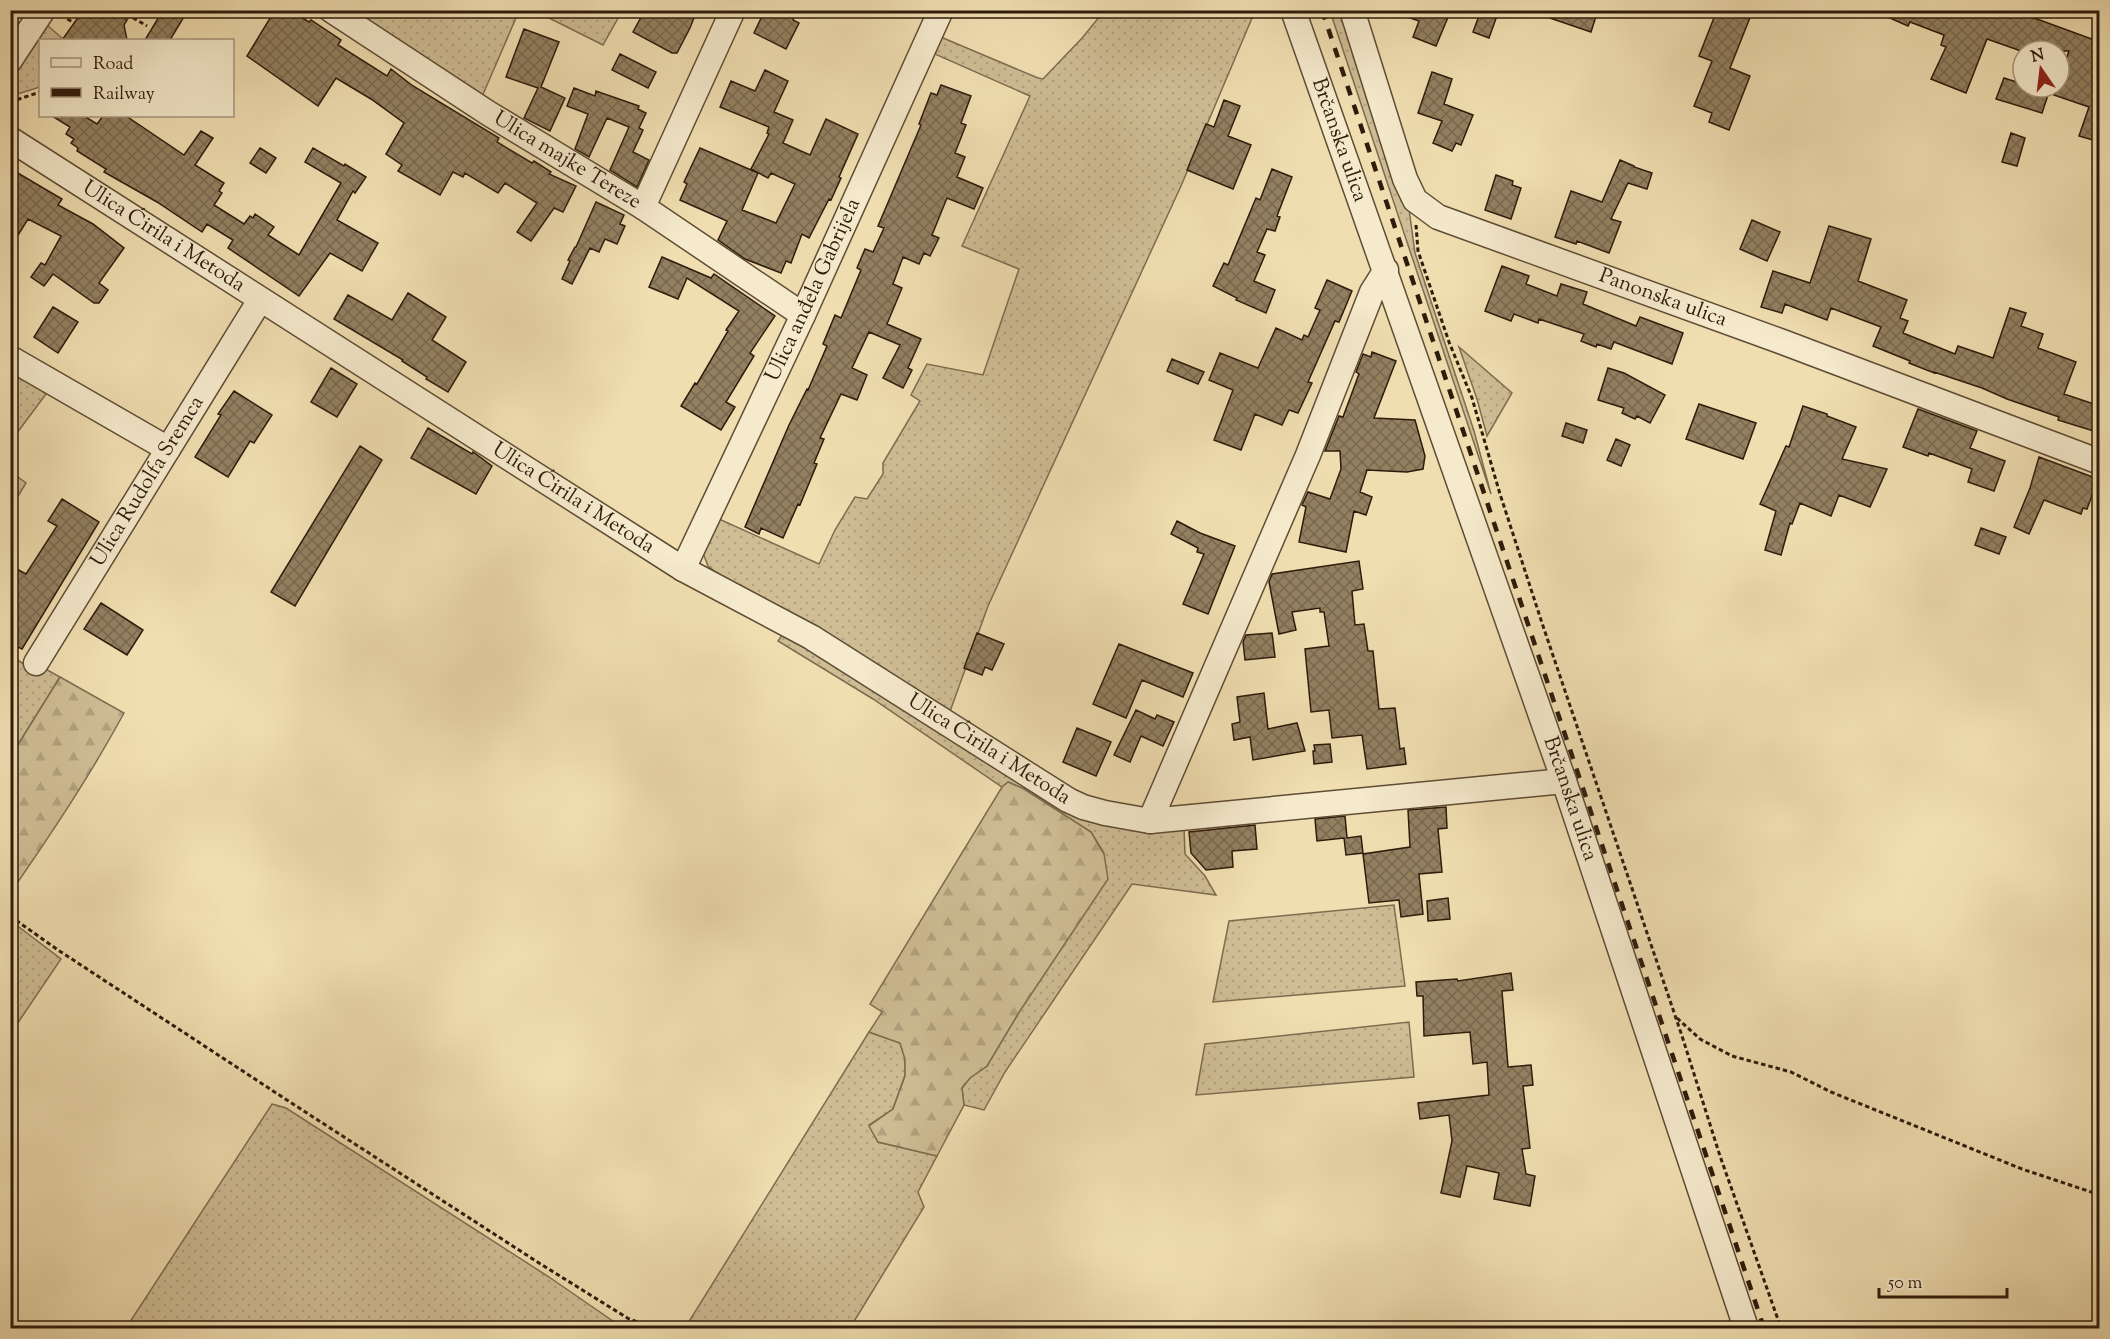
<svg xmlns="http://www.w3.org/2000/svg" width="2110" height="1339" font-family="'Sorts Mill Goudy',serif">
<defs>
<pattern id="grass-dots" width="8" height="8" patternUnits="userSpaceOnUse" patternTransform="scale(1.5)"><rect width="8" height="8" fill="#cfbd95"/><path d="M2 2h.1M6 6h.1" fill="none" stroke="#b2a27f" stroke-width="1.8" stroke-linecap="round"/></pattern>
<pattern id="forest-firs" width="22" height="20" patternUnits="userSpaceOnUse" patternTransform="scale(1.5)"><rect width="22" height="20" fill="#cfbd95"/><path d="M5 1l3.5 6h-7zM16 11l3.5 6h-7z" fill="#b2a27f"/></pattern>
<pattern id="building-cross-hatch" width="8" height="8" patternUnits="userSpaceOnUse" patternTransform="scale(1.5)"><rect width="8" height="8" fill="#928061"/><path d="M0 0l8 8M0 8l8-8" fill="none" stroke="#78684e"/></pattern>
</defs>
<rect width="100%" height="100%" fill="#f0deb1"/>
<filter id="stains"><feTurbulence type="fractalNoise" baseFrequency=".00333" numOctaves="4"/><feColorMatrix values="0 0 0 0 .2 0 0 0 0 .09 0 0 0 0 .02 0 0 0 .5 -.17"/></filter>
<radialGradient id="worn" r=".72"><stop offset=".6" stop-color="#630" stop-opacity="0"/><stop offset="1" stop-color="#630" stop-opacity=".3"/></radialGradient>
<!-- grass -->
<path fill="url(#grass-dots)" stroke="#7e6c50" stroke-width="1.5" d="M113,11H152L144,17L130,15L127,20Z
M341,11H519L481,99Z
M535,11H622L603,45Z
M1104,11H1255L1181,186L988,606L948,717L726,580L708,566L703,553L719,519L819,564L835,530L855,497L867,499L883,474V463L920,401L911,395L927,364L983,375L1019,269L962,246L1030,96L928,51L936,35L1038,78L1043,79L1083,37Z
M1330,11H1346L1409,209L1415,253L1474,431L1491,494Z
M47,25L63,39L40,40V87L11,96L10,82Z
M1459,347L1512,393L1487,436L1477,399Z
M11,366L52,386L11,441Z
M11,472L26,483L11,508Z
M785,631L1021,780L1184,827L1185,854L1205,876L1216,895L1132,884L1005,1072L984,1110L964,1105L962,1088L970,1078L987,1066L1018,1014L1104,853L1091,832L1024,789L1008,782L1002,787L873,699L778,641Z
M11,656L38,673L42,667L60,677L11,756Z
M1394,905L1405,986L1213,1002L1229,921Z
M11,921L61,959L11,1033Z
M1409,1022L1414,1077L1196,1095L1205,1044Z
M869,1032L900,1043L905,1059V1075L893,1109L869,1125L878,1142L937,1156L918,1192L924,1207L850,1328H685Z
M272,1104L286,1108L549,1277L623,1328H126Z"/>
<!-- forest -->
<path fill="url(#forest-firs)" stroke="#7e6c50" stroke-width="1.5" d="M60,677L124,713C90,776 51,834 11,892V756Z
M1008,782L1024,789L1091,832L1104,854L1108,879L1018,1014L987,1066L970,1078L962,1088L964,1105L937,1156L878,1142L869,1126L893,1109L905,1076V1059L900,1043L869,1032L882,1012L870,1004L1002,787Z"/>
<!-- building -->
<path fill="url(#building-cross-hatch)" stroke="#2d1b0b" stroke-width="1.5" d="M103,10H113L127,20L124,25L127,40H62L82,12L87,15L101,14Z
M163,10H188L170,40H145Z
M275,10H289L309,22L311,20L341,40L338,45L387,76L391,69L413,86L499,138L497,142L532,163L534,161L551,172L549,174L576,186L563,212L554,208L531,241L517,232L537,203L505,183L498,193L465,173L463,177L453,172L440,195L398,171L402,165L386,154L404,123L371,99L336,78L318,106L247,56Z
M645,10H697L690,28L677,53H672L633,32Z
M765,10H797L793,20L799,23L786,49L754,33Z
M1394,10H1451L1436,46L1413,37L1419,21L1393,12Z
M1481,10H1499L1489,38L1473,32Z
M1535,10H1598L1591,32L1535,13Z
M1717,10H1753L1730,68L1750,76L1729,130L1709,122L1712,113L1694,106L1712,61L1699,56Z
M1872,10H2007L2037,19L2100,42V142L2079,136L2089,107L2054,95L2056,87H2059V79L2069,51H2021L1987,39L1966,93L1931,79L1946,47L1941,45L1944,35L1910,22L1908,26Z
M524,29L559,42L541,87L565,98L550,131L524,118L538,88L506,77Z
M620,54L656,72L648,88L612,70Z
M765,70L788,81L774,112L793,120L783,143L810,155L826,119L858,134L839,177L841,178L831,200L829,199L809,238L802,234L791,263L786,261L781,273L745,259L718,240L727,221L680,200L687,184L684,182L700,148L758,173L742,210L776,223L795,184L771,173L768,178L751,169L769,134L767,133L769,127L720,107L731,81L755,91Z
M1432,72L1452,79L1444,104L1473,115L1461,145L1456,143L1452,151L1433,143L1442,121L1418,113Z
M2004,78L2023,84V87H2033L2049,92L2042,113L1996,99Z
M941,85L971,96L961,123L966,125L955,153L965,157L957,177L983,188L974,209L947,198L932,235L939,238L930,256L924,253L919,264L903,257L893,284L902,288L887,324L921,339L908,368L912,370L903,388L883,378L900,345L869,332L852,368L867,375L857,400L841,394L820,438L824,439L814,463L817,464L800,505L798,504L783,538L761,528L759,534L745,527L789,425L807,389L808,390L827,346L823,344L835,315L841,318L861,270L857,268L865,249L873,252L884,228L878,226L921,125L919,124L931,93L937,95Z
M574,88L595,96L596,91L639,106L638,109L646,113L639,128L643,130L633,152L649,160L637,187L610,170L629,127L607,118L589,157L575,149L588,114L567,106Z
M1224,100L1240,106L1228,136L1251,145L1233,189L1187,170L1206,124L1214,127Z
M52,116H84L97,124L103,116H126L184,155L201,131L213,138L195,165L224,183L219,191L222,193L214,205L244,224L250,216L253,218L255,214L274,227L268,235L299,255L341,183L305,162L313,148L344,166L345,164L366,177L355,193L353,191L337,220L378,243L362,271L330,253L299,296L228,248L233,240L207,224L202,232L157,202L104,172L106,169L77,151L78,148L71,143L74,139L66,134L70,127Z
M2011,133L2025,138L2017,166L2002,162Z
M260,148L276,158L266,173L250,163Z
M1620,160L1634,166V167L1652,173L1647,189L1628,183L1611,219L1621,222L1609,253L1577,241L1576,244L1555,237L1571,191L1602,202Z
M1272,169L1292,177L1277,216L1280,217L1275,231L1267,229L1257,252L1265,255L1254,281L1275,290L1266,313L1236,300L1237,298L1213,286L1224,263L1228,265L1256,198L1260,200Z
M16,172L62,199L58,205L93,224L124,248L99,283L108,290L99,303H94L53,274L44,286L31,277L41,263L45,265L61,236L28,219L10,248V181Z
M1496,175L1513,181L1512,185L1521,188L1511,219L1485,210Z
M596,202L624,215L620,224L625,226L617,244L605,239L599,252L590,248L572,284L562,279L570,261L568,260L575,247H576Z
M1752,220L1780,232L1767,261L1740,249Z
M1829,226L1871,239L1858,281L1907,300L1900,318L1908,321L1903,333L1955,354L1958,346L1993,358L2010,308L2026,313L2021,326L2043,334L2038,348L2076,362L2064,394L2100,406V433L2058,420L2059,417L2007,399L1982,388L1934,372V373L1909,363L1910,361L1873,346L1881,327L1831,308L1827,320L1785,304L1782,313L1761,307L1773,271L1810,283Z
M662,257L711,278L714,274L775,316L750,353L754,356L726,402L735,407L721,430L681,406L695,383L697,384L728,331L726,330L739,311L687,278L678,299L649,287Z
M1502,266L1529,276L1526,284L1557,296L1561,284L1587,292L1583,304L1636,326L1640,317L1683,333L1672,364L1614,342L1611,349L1597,344L1596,347L1581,341L1584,334L1539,319L1538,323L1514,314L1511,321L1485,311Z
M1327,280L1352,291L1339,322L1335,321L1308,382L1312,383L1298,413L1289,410L1282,425L1255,414L1241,450L1214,440L1233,390L1209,380L1220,353L1258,368L1276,328L1302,340L1304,335L1308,337L1320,310L1315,308Z
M408,293L446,317L432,340L466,362L448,392L426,379L427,377L402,361L403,360L334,319L348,295L392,320Z
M53,307L78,322L58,353L34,337Z
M1372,352L1396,361L1374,418L1415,420L1425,456L1423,469L1407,472L1367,470L1360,492L1372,497L1366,515L1354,511L1346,552L1299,542L1306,507L1302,505L1308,492L1330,499L1341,469L1340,451H1325L1339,416L1343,417L1359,374L1356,372L1363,354L1371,357Z
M1172,359L1204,372L1198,384L1167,371Z
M331,368L357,384L337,417L311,402Z
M1608,368L1624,373L1665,395L1650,423L1637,416L1635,419L1622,413L1624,408L1598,400Z
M234,391L272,415L254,443L250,441L228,477L195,457L221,415L218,414Z
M1699,404L1756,423L1743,459L1686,439Z
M1803,406L1827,414V416L1856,427L1842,459L1887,469L1870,507L1839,495L1831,516L1800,503L1792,524L1790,523L1781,555L1765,550L1776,511L1760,504L1786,446L1789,447Z
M1918,409L1977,431L1970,448L2005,461L1994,491L1968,482L1972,469L1929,453L1928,456L1903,447Z
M1566,423L1587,430L1583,443L1562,436Z
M428,428L472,454L473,452L492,466L476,494L411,458Z
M1616,439L1630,445L1621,466L1607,460Z
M360,446L382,460L295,606L271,592Z
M2039,457L2098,479L2087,509L2083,508L2081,514L2044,500L2029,534L2014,527L2030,488Z
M62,499L99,522L22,649L10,643V580L17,569L26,574L57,526L48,521Z
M1177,521L1200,533L1235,546L1208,614L1183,604L1204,554L1197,552L1198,548L1171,534Z
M1981,528L2006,537L1999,554L1975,545Z
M1359,561L1363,589L1352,591L1355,625L1364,624L1368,651H1373L1379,709L1395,708L1400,749L1404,748L1406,764L1367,769L1362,735L1332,738L1329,710L1311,712L1305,649L1329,646L1324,612H1320V608L1292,612L1296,630L1279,634L1269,582L1272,574Z
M101,603L143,630L127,655L84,629Z
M977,633L1004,644L992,670L985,667L982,675L964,668Z
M1272,633L1275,657L1245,660L1243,642L1246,635Z
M1119,644L1193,673L1183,697L1142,680L1126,718L1093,704Z
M1264,693L1268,729L1297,723L1305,751L1253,760L1250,737L1234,740L1232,724L1240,722L1237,697Z
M1136,710L1155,719L1157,715L1174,722L1163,746L1141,736L1130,762L1114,755Z
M1077,728L1111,742L1096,776L1063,762Z
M1330,744L1332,762L1314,764L1313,751H1315L1314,745Z
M1446,807L1447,828L1438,829L1442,872L1419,874L1423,914L1401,917L1399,900L1369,903L1363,854L1410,847L1408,810Z
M1345,816L1347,838L1361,836L1363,853L1346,855L1344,838L1317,841L1315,819Z
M1255,825L1257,849L1232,851L1233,867L1206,870L1191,853L1189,832Z
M1448,898L1450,919L1428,921L1427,901Z
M1511,973L1513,990L1502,991L1508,1067L1531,1065L1533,1085L1523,1086L1530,1148L1522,1149L1526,1174L1535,1176L1530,1206L1494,1199L1499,1173L1467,1166L1460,1197L1441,1193L1452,1141L1449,1115L1420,1119L1418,1103L1489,1095L1487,1062L1473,1064L1470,1032L1424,1036L1423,996H1417L1416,982L1457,979L1458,981Z"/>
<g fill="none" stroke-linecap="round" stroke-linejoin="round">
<defs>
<g id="minor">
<path id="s1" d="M331,10L488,113L643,207L803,315"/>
<path id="s2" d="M1293,10L1564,781L1746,1328"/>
<path id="s3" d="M1352,10L1405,179L1415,200L1438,217L1780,341L2100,462"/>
<path d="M10,60L43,10"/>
<path id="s4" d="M10,139L683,569L811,637L1068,800L1083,807L1105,813L1150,821L1564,781"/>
<path d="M643,207L733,10"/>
<path d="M10,358L168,449"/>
<path id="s5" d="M683,569L803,315L941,10"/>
<path id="s6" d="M36,663L260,300"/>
<path d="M1150,821L1308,455L1372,292L1386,270"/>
</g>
</defs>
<!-- minor casing -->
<use href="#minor" stroke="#5e4c34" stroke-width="27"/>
<!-- path -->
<path stroke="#2d1b0b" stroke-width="3" stroke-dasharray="4.5 3" stroke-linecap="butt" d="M120,10L147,26
M61,15L74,23
M10,102L40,92
M1416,225L1418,251L1449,342L1472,398L1500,494L1542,623L1682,1036L1720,1156L1781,1328
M10,916L58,950L293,1104L539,1263L629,1319L655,1328
M1677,1018L1700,1039L1732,1056L1791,1072L1831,1092L2022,1169L2100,1195"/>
<!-- minor -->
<use href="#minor" stroke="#f5eacc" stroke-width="24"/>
<!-- rail -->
<path stroke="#2d1b0b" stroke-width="4.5" stroke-dasharray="10 10" stroke-linecap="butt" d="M1322,10L1764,1328"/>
</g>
<g text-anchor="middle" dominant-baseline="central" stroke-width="5" stroke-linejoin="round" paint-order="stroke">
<!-- street labels -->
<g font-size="21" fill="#2d1b0b" stroke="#f5eacc">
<text stroke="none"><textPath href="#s2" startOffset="138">Brčanska ulica</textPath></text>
<text stroke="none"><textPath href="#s1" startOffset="280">Ulica majke Tereze</textPath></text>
<text stroke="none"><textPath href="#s4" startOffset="182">Ulica Ćirila i Metoda</textPath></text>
<text stroke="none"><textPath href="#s5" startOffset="308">Ulica anđela Gabrijela</textPath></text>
<text stroke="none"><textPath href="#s3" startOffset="468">Panonska ulica</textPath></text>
<text stroke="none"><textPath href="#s6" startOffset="213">Ulica Rudolfa Sremca</textPath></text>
<text stroke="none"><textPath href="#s4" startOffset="668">Ulica Ćirila i Metoda</textPath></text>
<text stroke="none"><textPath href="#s4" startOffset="1154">Ulica Ćirila i Metoda</textPath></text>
<text stroke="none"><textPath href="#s2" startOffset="836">Brčanska ulica</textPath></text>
</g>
</g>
<!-- margin -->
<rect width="2110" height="1339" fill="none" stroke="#f0deb1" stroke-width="36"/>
<rect x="12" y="12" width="2086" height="1315" fill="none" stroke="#2d1b0b" stroke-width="3"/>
<rect x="18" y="18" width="2074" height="1303" fill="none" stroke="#2d1b0b" stroke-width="1.5"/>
<!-- legend -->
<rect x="39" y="39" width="195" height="78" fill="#f5eacc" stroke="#a5977f" stroke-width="1.5"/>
<rect x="51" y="58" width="30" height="9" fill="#f5eacc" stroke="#a5977f" stroke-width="1.5"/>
<text x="93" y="69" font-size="18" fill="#2d1b0b">Road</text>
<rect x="51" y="88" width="30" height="9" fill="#2d1b0b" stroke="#a5977f" stroke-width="1.5"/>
<text x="93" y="99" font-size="18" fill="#2d1b0b">Railway</text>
<!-- north arrow -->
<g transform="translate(2041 69) rotate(346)"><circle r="28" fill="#f5eacc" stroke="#a5977f" stroke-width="1.5"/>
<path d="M0-4.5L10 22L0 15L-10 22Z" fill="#8f2418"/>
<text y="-9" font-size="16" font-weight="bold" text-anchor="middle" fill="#2d1b0b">N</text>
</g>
<!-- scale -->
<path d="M1879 1288v9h128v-9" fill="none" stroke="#2d1b0b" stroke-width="3"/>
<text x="1888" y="1288" font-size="18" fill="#2d1b0b" stroke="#f5eacc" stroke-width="4.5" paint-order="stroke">50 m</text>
<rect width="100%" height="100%" filter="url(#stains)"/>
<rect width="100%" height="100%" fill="url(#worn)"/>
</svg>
